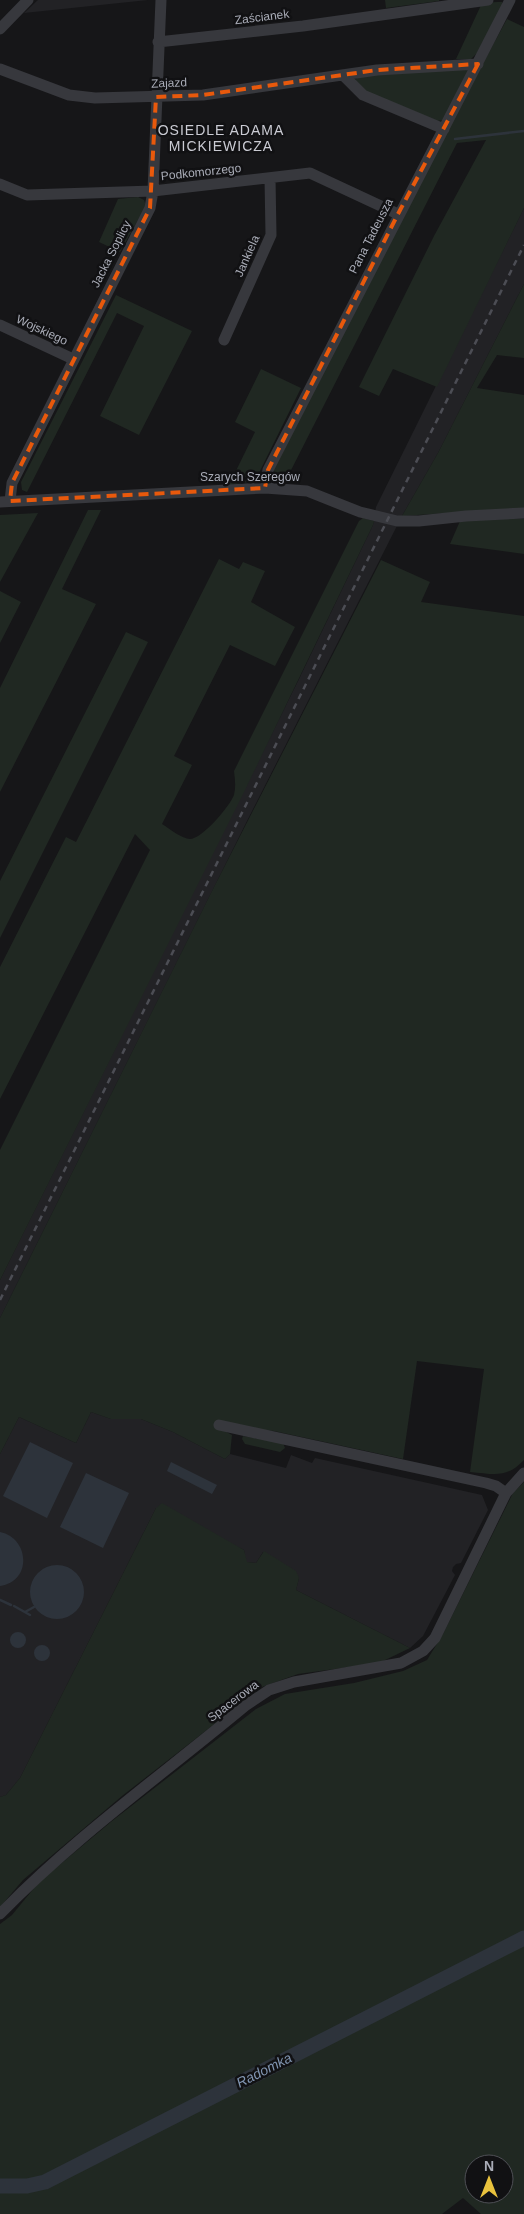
<svg xmlns="http://www.w3.org/2000/svg" width="524" height="2214" font-family="Helvetica,sans-serif">
<rect width="100%" height="100%" fill="#161618"/>
<!-- built -->
<path fill="#222225" d="M38,0H148L24,13Z
M524,208V284L438,453L402,516L248,819L0,1318V1280L299,679L373,525L376,507Z
M91,1412L111,1419H141L173,1432L225,1459L230,1454L286,1468L291,1455L312,1463L315,1458L482,1495L488,1510L461,1563L456,1564L453,1567L452,1571L455,1575L423,1636L410,1648L296,1590L299,1578L263,1552L256,1563L246,1562L244,1550L156,1508L20,1778L6,1795L0,1797V1454L19,1417L76,1443Z"/>
<!-- green -->
<path fill="#202822" fill-rule="evenodd" d="M385,0H439V1L386,8Z
M497,2H502V6L477,53L471,59H456L482,3Z
M507,19L524,27V208L437,387L393,369L379,396L359,387L434,236L486,140L457,143L285,482H279L274,477L273,471L439,144Z
M467,69L469,73L444,120L437,121L365,91L355,80L359,76Z
M138,197L144,200L146,206L120,252L99,242L118,199Z
M524,284V358L497,355L477,388L524,395V508L402,516L438,453Z
M116,295L192,331L139,435L100,416L144,326L117,313L27,492L22,490L21,482Z
M261,369L301,388L255,481L229,485L255,432L235,422Z
M88,510H101L62,589L96,604L0,792V688Z
M38,513L0,582V515Z
M363,518L374,521L373,525L246,788L0,1280V1150L150,850L135,834L0,1099V967L66,837L76,842L219,559L239,569L243,562L265,571L251,602L295,627L275,666L230,645L174,756L192,765L162,824C170,829 182,839 190,839C202,839 230,806 234,795C236,787 235,779 234,771L359,521Z
M502,519H524V554L450,544L460,521Z
M381,560L430,582L421,602L524,616V1460C506,1479 494,1474 470,1472L484,1369L417,1361L403,1459L274,1431L217,1427L232,1435L230,1454L225,1459L173,1432L141,1419H111L91,1412L76,1443L19,1417L0,1454V1318L213,889Z
M0,591L21,602L0,643Z
M126,632L148,642L0,938V881Z
M243,1436L283,1443L285,1448L280,1452L245,1444L242,1439Z
M524,1482V2214H481L463,2198L442,2214H0V1924L12,1915L39,1882L112,1821L256,1709L285,1694L354,1683L403,1671L427,1660L443,1634L513,1493ZM474,2164H504V2194H474Z
M162,1503L244,1550L247,1562L256,1563L264,1551L296,1571L299,1578L296,1590L410,1648L379,1663L298,1674L262,1687L122,1796L23,1880L0,1907V1797L6,1795L20,1778L156,1508Z"/>
<!-- water -->
<path fill="#2d333b" d="M30,1442L73,1463L47,1518L3,1496Z
M171,1462L217,1485L212,1494L167,1471Z
M86,1473L129,1493L103,1548L60,1527Z
M0,1532C30,1538 32,1582 0,1586Z
M30 1592a27 27 0 1 1 54 0a27 27 0 1 1-54 0Z
M10 1640a8 8 0 1 1 16 0a8 8 0 1 1-16 0Z
M34 1653a8 8 0 1 1 16 0a8 8 0 1 1-16 0Z"/>
<g fill="none" stroke-linecap="round" stroke-linejoin="round">
<!-- stream -->
<path stroke="#2d333b" stroke-width="2.5" d="M455,139L524,131
M0,1600L11,1605
M14,1606L30,1615
M25,1612L34,1607"/>
<!-- river -->
<path stroke="#2d333b" stroke-width="15" d="M0,2186H27L45,2182L524,1938"/>
<!-- minor -->
<path stroke="#37383d" stroke-width="11" d="M0,29L28,0
M158,42L303,26L488,0
M0,69L69,95L95,98L203,95L377,70L478,64
M343,75L363,95L444,129
M0,184L27,195L153,191L310,173L398,214
M0,325L73,359
M224,340L271,235L270,178
M265,488L268,470L510,0
M10,501L12,483L150,208L153,191L161,0
M0,502L265,488L307,491L360,512L397,521H419L466,516L524,513
M219,1425L486,1483L496,1486L506,1493
M0,1914C75,1837 162,1775 245,1706L269,1690L294,1682L401,1663L423,1651L435,1638L506,1493L524,1473"/>
<!-- rail -->
<path stroke="#4c4d54" stroke-width="2.5" stroke-dasharray="6 5" stroke-linecap="butt" d="M0,1300L524,245"/>
</g>
<!-- marked area -->
<path fill="none" stroke="#e8590c" stroke-width="4" stroke-dasharray="10 6" stroke-linejoin="round" d="M478,64L398,214L268,470L265,488L10,501L12,483L150,208L156,97L203,95L377,70Z"/>
<g text-anchor="middle" dominant-baseline="central" stroke-width="5" stroke-linejoin="round" paint-order="stroke">
<!-- street labels -->
<g font-size="12" fill="#a9acb7" stroke="#111113">
<text transform="translate(262 17) rotate(-7)">Zaścianek</text>
<text transform="translate(169 83) rotate(-2)">Zajazd</text>
<text transform="translate(201 172) rotate(-6)">Podkomorzego</text>
<text transform="translate(371 236) rotate(-63)">Pana Tadeusza</text>
<text transform="translate(111 254) rotate(-63)">Jacka Soplicy</text>
<text transform="translate(247 256) rotate(-66)">Jankiela</text>
<text transform="translate(42 330) rotate(25)">Wojskiego</text>
<text x="250" y="477">Szarych Szeregów</text>
<text transform="translate(233 1701) rotate(-37)">Spacerowa</text>
</g>
<!-- neighbourhood labels -->
<g font-size="14" letter-spacing="1" fill="#cacbd3" stroke="#111113">
<text x="221" y="130">OSIEDLE ADAMA<tspan x="221" dy="16">MICKIEWICZA</tspan></text>
</g>
<!-- water labels -->
<g font-size="14" font-style="italic" fill="#8195b1" stroke="#111113">
<text transform="translate(264 2070) rotate(-27)">Radomka</text>
</g>
</g>
<!-- north arrow -->
<g transform="translate(489 2179)"><circle r="24" fill="#111113" stroke="#4e4f55"/>
<path d="M0-4L9 19L0 12L-9 19Z" fill="#e9c23d"/>
<text y="-8" font-size="14" font-weight="bold" text-anchor="middle" fill="#a9acb7">N</text>
</g>
</svg>
